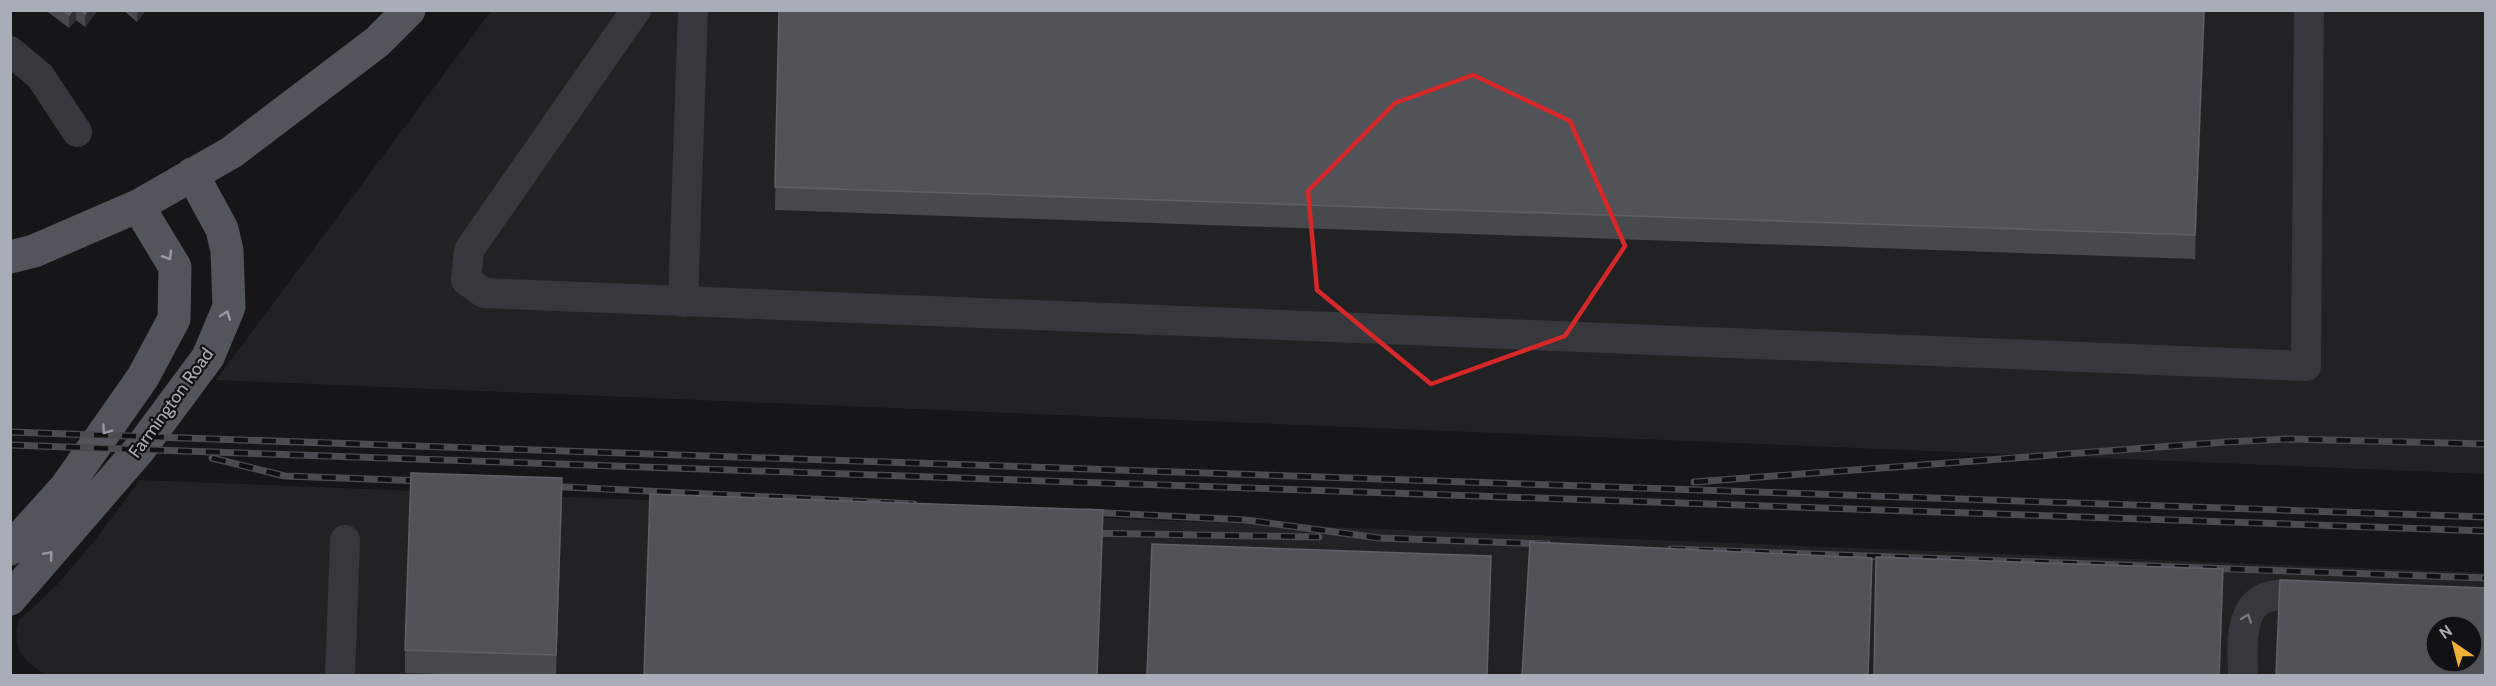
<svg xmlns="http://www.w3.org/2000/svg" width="2496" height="686" font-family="Cabin,sans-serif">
<rect width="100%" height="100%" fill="#161618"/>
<!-- built -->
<path fill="#222225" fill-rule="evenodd" d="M491,11H2485V474L216,380Z
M140,480L2486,573L2485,676H47L28,662L19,651L16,636L18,621L56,586L93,543ZM2436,626H2472V662H2436Z"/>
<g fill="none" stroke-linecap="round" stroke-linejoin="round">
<!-- minor -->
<path stroke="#37383d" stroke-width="30" d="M636,10L469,250L466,280L484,293L2306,366L2309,10
M10,51L40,76L77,132
M683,302L693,10
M340,676L345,540
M2243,676C2243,646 2236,600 2277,595C2290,593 2305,595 2319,596"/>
<!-- major -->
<path stroke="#53555c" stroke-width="33" d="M10,257L34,251L138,206L232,152L377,42L409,10
M10,549L66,487L143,377L174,319L175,267L138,206
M10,599L139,450L208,357L229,307L227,251L222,229L192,174"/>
<defs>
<path id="rail" d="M10,432L2486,517
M10,445L2486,531
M212,458L285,476L425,481
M1694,482L2226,442L2290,439L2486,444
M545,486L914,504
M1088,512L1246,520L1379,538L1548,544
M1085,533L1319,537
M1671,549L2486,578"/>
</defs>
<!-- rail casing -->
<use href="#rail" stroke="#4a4c52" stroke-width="7"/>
<!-- rail -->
<use href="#rail" stroke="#111113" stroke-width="4.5" stroke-dasharray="14" stroke-linecap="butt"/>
</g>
<!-- wall -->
<path fill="#47494d" d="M45,10H98L85,27L76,20L69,28Z
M123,10H146L137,22Z
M779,10H2205L2195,259L775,210Z
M562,501L556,675H465L405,673V650Z"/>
<!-- shaded-wall -->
<path fill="#2f3033" d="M73,10H76V20L69,28V15Z
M88,10H98L85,27V14Z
M137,10H146L137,22Z
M2204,10H2205L2195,259V235Z
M562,478V501L556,675V655Z
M1103,510V534L1098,675H1097Z
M1491,556V579L1488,675H1487Z
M2223,569V592L2220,675H2219Z"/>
<!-- building -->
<path fill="#525359" stroke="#5f6168" stroke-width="1.5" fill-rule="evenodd" d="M62,10H73L69,15Z
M80,10H88L85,14Z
M779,10H2204L2195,235L775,187Z
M411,473L562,478L556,655L405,650Z
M650,494L1103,510L1097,675H644Z
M1530,542L1872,558L1868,675H1522Z
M1152,544L1491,556L1487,675H1147Z
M1876,557L2223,569L2219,675H1874Z
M2280,580L2486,588V675H2276ZM2436,626H2472V662H2436Z"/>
<!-- one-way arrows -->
<defs><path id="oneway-chevron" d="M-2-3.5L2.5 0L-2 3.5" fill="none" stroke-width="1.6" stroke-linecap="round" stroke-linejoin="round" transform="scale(1.5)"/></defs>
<g stroke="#979ba6">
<use href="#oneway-chevron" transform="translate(168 256) rotate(59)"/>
<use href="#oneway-chevron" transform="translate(226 315) rotate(-70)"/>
<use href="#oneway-chevron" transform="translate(106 430) rotate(125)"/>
<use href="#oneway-chevron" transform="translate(49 555) rotate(-49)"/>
</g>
<use stroke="#757881" href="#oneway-chevron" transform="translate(2247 618) rotate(-69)"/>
<!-- marked area -->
<path fill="none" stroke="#d62828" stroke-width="4.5" stroke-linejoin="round" d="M1473,75L1570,121L1625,246L1565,336L1431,384L1317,290L1308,191L1395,103Z"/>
<g text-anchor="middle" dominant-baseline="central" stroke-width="4.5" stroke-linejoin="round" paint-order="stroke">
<!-- street labels -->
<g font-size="18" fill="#a8adb8" stroke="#111113">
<text transform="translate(171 403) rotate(-54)">Farmington Road</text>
</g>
</g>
<!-- border -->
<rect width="2496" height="686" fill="none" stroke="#a8adb8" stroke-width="24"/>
<!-- north arrow -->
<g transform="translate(2454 644) rotate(325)"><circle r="28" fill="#111113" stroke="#4d4f55" stroke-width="1.5"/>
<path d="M0-4.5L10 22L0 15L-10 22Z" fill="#f2b134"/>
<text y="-9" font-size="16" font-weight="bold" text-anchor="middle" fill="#a8adb8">N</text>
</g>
</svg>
